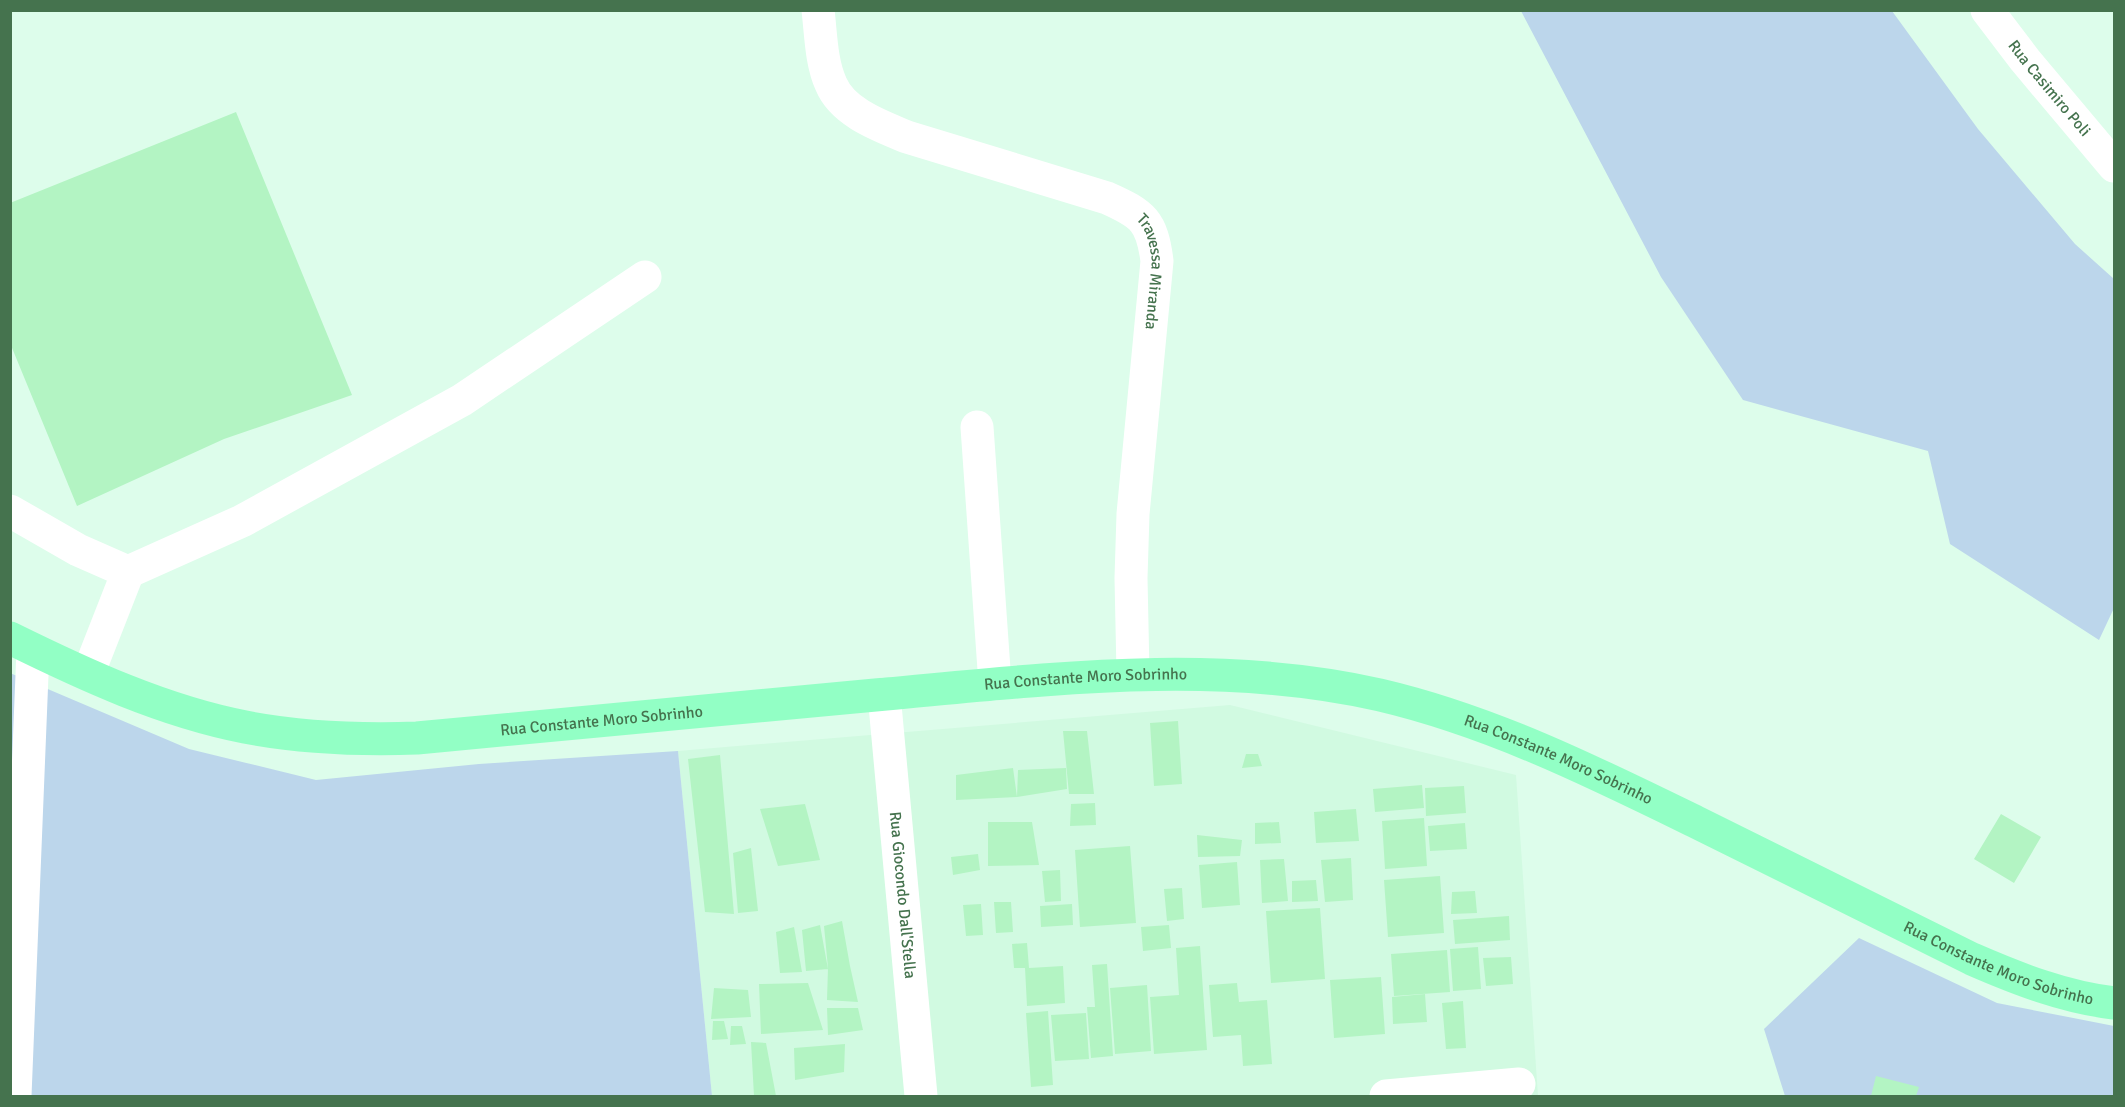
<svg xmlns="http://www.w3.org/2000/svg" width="2125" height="1107" font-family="Signika,sans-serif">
<rect width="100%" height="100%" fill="#ddfdeb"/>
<!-- residential -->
<path fill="#d1fae1" d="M1230,705L1516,775L1538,1096H712L678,751Z"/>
<!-- green -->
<path fill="#bcd6eb" d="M1521,11H1892L1978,129L2075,244L2114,279V608L2099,640L1950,544L1928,451L1743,400L1661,277Z
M10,673L189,749L316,780L479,764L678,751L712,1096H11Z
M1859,938L1997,1003L2114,1026V1096H1785L1764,1029Z"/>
<!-- building -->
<path fill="#b3f4c3" d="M236,112L352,395L224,439L77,506L10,343V203Z
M1178,721L1182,784L1154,786L1150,723Z
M1063,731H1087L1094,794H1069Z
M1246,754H1258L1262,766L1242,768Z
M720,755L734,914L705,912L688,759Z
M1013,768L1017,797L956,800V775Z
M1066,768L1067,789L1017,797L1018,770Z
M1422,785L1424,808L1375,812L1373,789Z
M1464,786L1466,813L1426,816L1425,788Z
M1095,803L1096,825L1070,826L1071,804Z
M805,804L820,860L778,866L760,809Z
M1356,809L1359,841L1316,843L1314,812Z
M2001,814L2041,837L2014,883L1974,859Z
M1424,818L1427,866L1385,869L1382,821Z
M988,822H1032L1039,865L988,866Z
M1279,822L1281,843L1255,844V823Z
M1465,823L1467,849L1430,851L1428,826Z
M1197,835L1242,840L1240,856L1198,857Z
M1130,846L1136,923L1080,927L1075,850Z
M751,848L758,911L738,913L733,853Z
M978,854L980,870L953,875L951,857Z
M1351,858L1353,900L1325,902L1321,860Z
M1284,859L1288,901L1262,903L1260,860Z
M1237,862L1240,905L1202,908L1199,865Z
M1060,870L1061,901L1045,902L1042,871Z
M1440,876L1444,933L1388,937L1384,880Z
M1316,880L1318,901L1292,902V881Z
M1182,888L1184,919L1167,921L1164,889Z
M1475,891L1477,913L1451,914L1452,892Z
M994,902H1011L1013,932L996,933Z
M981,904L983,935L966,936L963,905Z
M1072,904L1073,925L1041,927L1040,906Z
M1320,908L1325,979L1271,983L1266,911Z
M1509,916L1510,940L1455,944L1453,920Z
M842,921L850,966L858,1002L827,1000L828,968L824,926Z
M820,925L828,969L806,971L802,930Z
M1169,925L1171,948L1143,951L1141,927Z
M794,927L802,972L780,973L776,932Z
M1027,943L1029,968L1063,966L1065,1003L1027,1006L1025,968H1014L1012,944Z
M1200,946L1207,1050L1154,1054L1150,997L1179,995L1176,948Z
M1478,947L1481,989L1453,991L1450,949Z
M1447,950L1450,992L1394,996L1391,954Z
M1511,957L1513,984L1486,986L1483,958Z
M1107,964L1113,1056L1091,1058L1087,1007H1095L1092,965Z
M1381,977L1385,1034L1334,1038L1330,980Z
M808,983L823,1030L761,1034L759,984Z
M1237,983L1239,1002L1267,1000L1272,1064L1243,1066L1241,1035L1213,1037L1209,985Z
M1147,985L1151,1051L1115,1054L1110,988Z
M714,988L748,990L751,1017L711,1019Z
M1425,994L1427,1022L1393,1024L1392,997Z
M1463,1001L1466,1048L1446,1049L1442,1003Z
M827,1008H858L863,1030L828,1035Z
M1048,1011L1053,1085L1031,1087L1026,1013Z
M1086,1013L1089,1059L1055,1061L1051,1015Z
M713,1021H724L728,1039L712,1040Z
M731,1026H742L746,1044L730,1045Z
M751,1042L766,1043L776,1096H754Z
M845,1044L844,1072L795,1080L794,1048Z
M1876,1076L1919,1087L1916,1096H1871Z"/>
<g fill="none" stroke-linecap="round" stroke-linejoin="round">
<!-- minor -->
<g stroke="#fff" stroke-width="33">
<path id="s1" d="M818,10C821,35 821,62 831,84C843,113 881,126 907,137L1107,198C1143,214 1152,221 1157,261L1133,514L1131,578L1133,673"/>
<path id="s2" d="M1987,10L2025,60L2114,166"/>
<path d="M977,427L995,684"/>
<path d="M10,511L78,550L128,572L242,521L462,400L645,277"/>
<path d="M88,674L128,572"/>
<path id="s3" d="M884,694L921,1096"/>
<path d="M15,1096L33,650"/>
<path d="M1386,1096L1519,1084"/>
</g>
<!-- major -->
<path stroke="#92ffc5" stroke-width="33" id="s4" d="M10,638C85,675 163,711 245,727C302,738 359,740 417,738C574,724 730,709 886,694C1050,679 1217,658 1380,695C1491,721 1594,772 1696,822C1788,868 1880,914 1972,959C2018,979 2064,997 2114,1003"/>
</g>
<g text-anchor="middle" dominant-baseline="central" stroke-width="4.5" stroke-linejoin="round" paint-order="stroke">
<!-- street labels -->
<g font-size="16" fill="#45734e" stroke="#e4fff0">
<text stroke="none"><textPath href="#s2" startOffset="100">Rua Casimiro Poli</textPath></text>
<text stroke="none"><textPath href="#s1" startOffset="476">Travessa Miranda</textPath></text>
<text stroke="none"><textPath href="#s4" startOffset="1096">Rua Constante Moro Sobrinho</textPath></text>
<text stroke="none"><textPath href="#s4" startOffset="610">Rua Constante Moro Sobrinho</textPath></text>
<text stroke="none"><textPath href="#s4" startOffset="1582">Rua Constante Moro Sobrinho</textPath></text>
<text stroke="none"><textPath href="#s3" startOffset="202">Rua Giocondo Dall'Stella</textPath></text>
<text stroke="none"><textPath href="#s4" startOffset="2068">Rua Constante Moro Sobrinho</textPath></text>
</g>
</g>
<!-- border -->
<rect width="2125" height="1107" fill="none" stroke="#45734e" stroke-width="24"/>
</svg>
